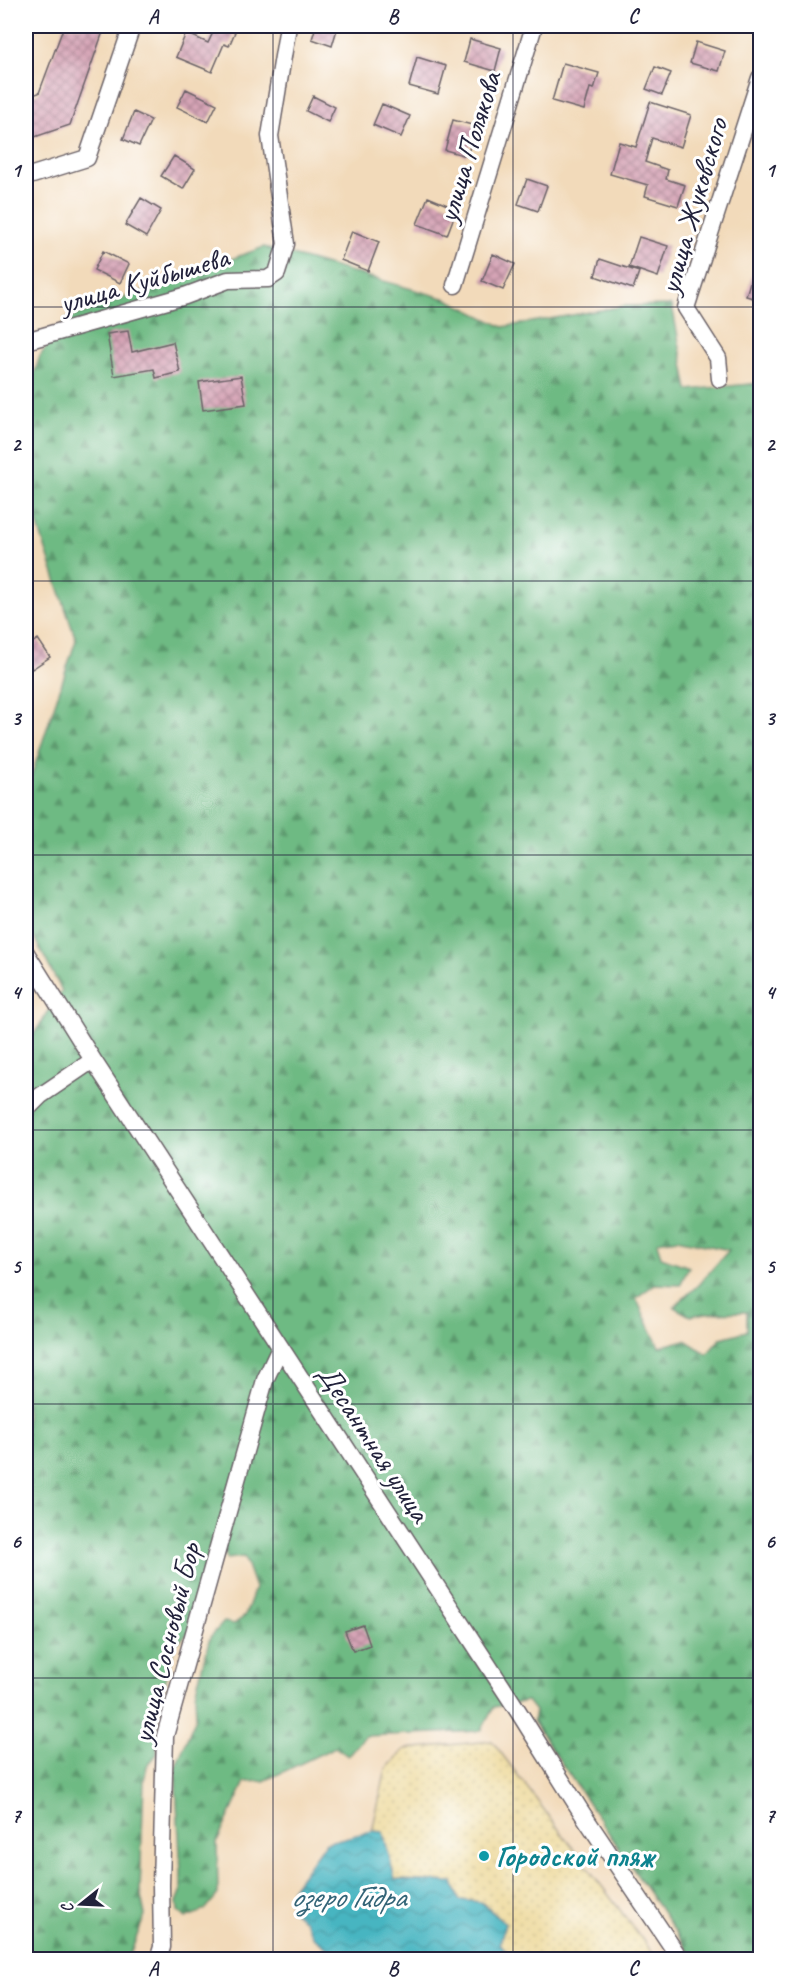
<svg xmlns="http://www.w3.org/2000/svg" width="786" height="1985" font-family="Caveat,sans-serif">
<defs>
<pattern id="forest-firs" width="22" height="20" patternUnits="userSpaceOnUse" patternTransform="scale(1.5)"><rect width="22" height="20" fill="#6eba83"/><path d="M5 1l3.5 6h-7zM16 11l3.5 6h-7z" fill="#5a976c"/></pattern>
<pattern id="sand-dots" width="8" height="8" patternUnits="userSpaceOnUse" patternTransform="scale(1.5)"><rect width="8" height="8" fill="#eeda9e"/><path d="M2 2h.1M6 6h.1" fill="none" stroke="#ccbb89" stroke-width="1.8" stroke-linecap="round"/></pattern>
<pattern id="water-waves" width="16" height="10" patternUnits="userSpaceOnUse" patternTransform="scale(1.5)"><rect width="16" height="10" fill="#47b5c1"/><path d="M0 5q4-4 8 0t8 0" fill="none" stroke="#3b939e"/></pattern>
<pattern id="building-cross-hatch" width="8" height="8" patternUnits="userSpaceOnUse" patternTransform="scale(1.5)"><rect width="8" height="8" fill="#d6a4b6"/><path d="M0 0l8 8M0 8l8-8" fill="none" stroke="#ad8595"/></pattern>
</defs>
<rect width="100%" height="100%" fill="#fff"/>
<filter id="ink" filterUnits="userSpaceOnUse"><feTurbulence type="fractalNoise" baseFrequency=".0167" numOctaves="2"/><feDisplacementMap in="SourceGraphic" scale="12" xChannelSelector="R" yChannelSelector="G"/><feConvolveMatrix kernelMatrix="1 2 1 2 8 2 1 2 1" color-interpolation-filters="sRGB"/></filter>
<filter id="wash" filterUnits="userSpaceOnUse"><feTurbulence type="fractalNoise" baseFrequency=".008" numOctaves="4" result="noise"/><feDisplacementMap in="SourceGraphic" scale="24" xChannelSelector="R" yChannelSelector="G"/><feGaussianBlur stdDeviation="1.35" result="paint"/><feColorMatrix in="noise" values="0 0 0 0 0 0 0 0 0 0 0 0 0 0 0 0 0 1.4 0 .05"/><feComposite in="paint" operator="in"/></filter>
<g filter="url(#wash)">
<rect width="100%" height="100%" fill="#f2daba"/>
<!-- forest -->
<path fill="url(#forest-firs)" stroke="#486e5f" stroke-width="1.5" fill-rule="evenodd" d="M264,247L447,299L503,327L624,306L672,305L688,390L760,383V1959H694L533,1721L535,1711L527,1701L494,1707L481,1731L365,1736L348,1756L335,1747L264,1781L245,1782L217,1842L218,1894L205,1910L186,1918L178,1911L177,1902L181,1892V1872L175,1768L196,1717L195,1694L210,1637L224,1622L234,1624L245,1616L255,1588L244,1557L226,1559V1550L210,1574L197,1627L175,1644L157,1715V1754L147,1766L144,1780L140,1891L145,1915L128,1959L26,1960V1046L62,991L26,922V792L76,640L26,490V397L40,356L66,319ZM677,1239L729,1250L698,1285L674,1307L690,1316L706,1313L747,1312V1331L721,1338L707,1354L685,1340L659,1347L636,1298L655,1284L680,1285L689,1267L661,1257L657,1242Z"/>
<!-- sand -->
<path fill="url(#sand-dots)" stroke="#887e6c" stroke-width="1.5" d="M492,1741L657,1959H512L500,1943L505,1923L481,1902L459,1900L453,1882L395,1880L383,1832L372,1831L386,1769L405,1749Z"/>
<!-- water -->
<path fill="url(#water-waves)" stroke="#346c7e" stroke-width="1.5" d="M372,1831L383,1832L395,1880L453,1882L459,1900L481,1902L505,1923L500,1943L512,1959H371L370,1955H336L314,1938L305,1921L290,1909L291,1890L325,1843Z"/>
<g id="blocks">
<!-- building -->
<path fill="url(#building-cross-hatch)" d="M64,26H105L70,125L26,140V97L39,93Z
M216,26L235,32L229,46L224,44L212,72L176,57L186,33L208,43Z
M316,26H338L332,46L312,39Z
M470,39L501,48L495,71L464,62Z
M696,42L725,51L719,71L690,63Z
M417,57L446,66L438,94L409,86Z
M563,63L599,73L594,89L590,88L584,110L552,101Z
M655,67L671,73L662,95L646,89Z
M186,89L217,104L208,122L177,107Z
M313,96L335,107L328,122L306,111Z
M650,102L691,115L681,147L652,138L645,162L668,170L666,179L685,185L678,206L645,196L648,185L610,174L619,142L636,147Z
M382,104L410,116L401,137L373,125Z
M134,112L151,120L139,146L123,139Z
M453,120L476,126L467,156L445,150Z
M174,156L195,169L183,189L161,176Z
M527,179L547,186L538,211L518,204Z
M428,197L457,209L447,235L417,224Z
M141,198L161,210L146,237L125,225Z
M352,231L379,242L368,271L341,260Z
M639,237L668,246L658,277L629,267Z
M103,251L129,264L120,283L94,270Z
M493,254L515,264L503,290L482,281Z
M757,258L760,259V300L746,296Z
M600,259L639,272L633,289L595,276Z
M128,331L132,352L173,342L180,372L156,378L154,369L114,376L107,334Z
M241,376L246,404L203,410L199,382Z
M38,639L50,657L32,669L26,659V647Z
M363,1625L370,1645L353,1651L345,1631Z"/>
</g>
</g>
<g filter="url(#ink)">
<use href="#blocks" fill-opacity="0" stroke="#6b6267" stroke-width="1.5"/>
<g fill="none" stroke-linecap="round" stroke-linejoin="round">
<defs>
<path id="street" d="M26,177L87,158L132,26
M455,285L534,26
M26,341L185,296L228,280L268,279L277,273L286,244L270,136L288,26
M720,379L718,358L686,308L760,78
M26,953L93,1060L518,1711L582,1813L681,1960
M26,1110L40,1096L93,1060
M158,1960L162,1947L161,1885L165,1736L265,1380L280,1348"/>
</defs>
<!-- street casing -->
<use href="#street" stroke="#6b6267" stroke-width="19"/>
<!-- street -->
<use href="#street" stroke="#fff" stroke-width="16"/>
</g>
</g>
<!-- grid -->
<path fill="none" stroke="#22223b" stroke-width="1.5" stroke-opacity="0.55" d="M273,26V1960M513,26V1960M26,307H760M26,581H760M26,855H760M26,1130H760M26,1404H760M26,1678H760"/>
<!-- markers -->
<circle fill="#0f9aa8" stroke="#fff" stroke-width="2" cx="484" cy="1856" r="6"/>
<g text-anchor="middle" dominant-baseline="central" stroke-width="6" stroke-linejoin="round" paint-order="stroke">
<!-- street labels -->
<g font-size="30" fill="#22223b" stroke="#fff">
<text transform="translate(469 147) rotate(-73)">улица Полякова</text>
<text transform="translate(693 206) rotate(-74)">улица Жуковского</text>
<text transform="translate(144 280) rotate(-16)">улица Куйбышева</text>
<text transform="translate(374 1443) rotate(57)">Десантная улица</text>
<text transform="translate(166 1643) rotate(-76)">улица Сосновый Бор</text>
</g>
<!-- culture labels -->
<g font-size="30" font-weight="bold" fill="#0d838f" stroke="#fff" text-anchor="start">
<text x="496" y="1856">Городской пляж</text>
</g>
<!-- water labels -->
<g font-size="32" font-style="italic" fill="#336477" stroke="#fff">
<text x="348" y="1896">озеро Гидра</text>
</g>
</g>
<!-- margin -->
<rect width="786" height="1985" fill="none" stroke="#fff" stroke-width="66"/>
<!-- north arrow -->
<g transform="translate(81 1904) rotate(252)" stroke="#ffffff" stroke-width="4.5" paint-order="stroke">
<path d="M0-4.5L10 22L0 15L-10 22Z" fill="#22223b"/>
<text y="-9" font-size="16" font-weight="bold" text-anchor="middle" fill="#22223b">С</text>
</g>
<rect x="33" y="33" width="720" height="1919" fill="none" stroke="#22223b" stroke-width="2"/>
<g font-size="20" text-anchor="middle" font-weight="bold" fill="#22223b">
<text x="153" y="23">A</text>
<text x="393" y="23">B</text>
<text x="633" y="23">C</text>
<text x="16" y="177">1</text>
<text x="770" y="177">1</text>
<text x="16" y="451">2</text>
<text x="770" y="451">2</text>
<text x="16" y="725">3</text>
<text x="770" y="725">3</text>
<text x="16" y="999">4</text>
<text x="770" y="999">4</text>
<text x="16" y="1273">5</text>
<text x="770" y="1273">5</text>
<text x="16" y="1548">6</text>
<text x="770" y="1548">6</text>
<text x="16" y="1822">7</text>
<text x="770" y="1822">7</text>
<text x="153" y="1975">A</text>
<text x="393" y="1975">B</text>
<text x="633" y="1975">C</text>
</g>
</svg>
